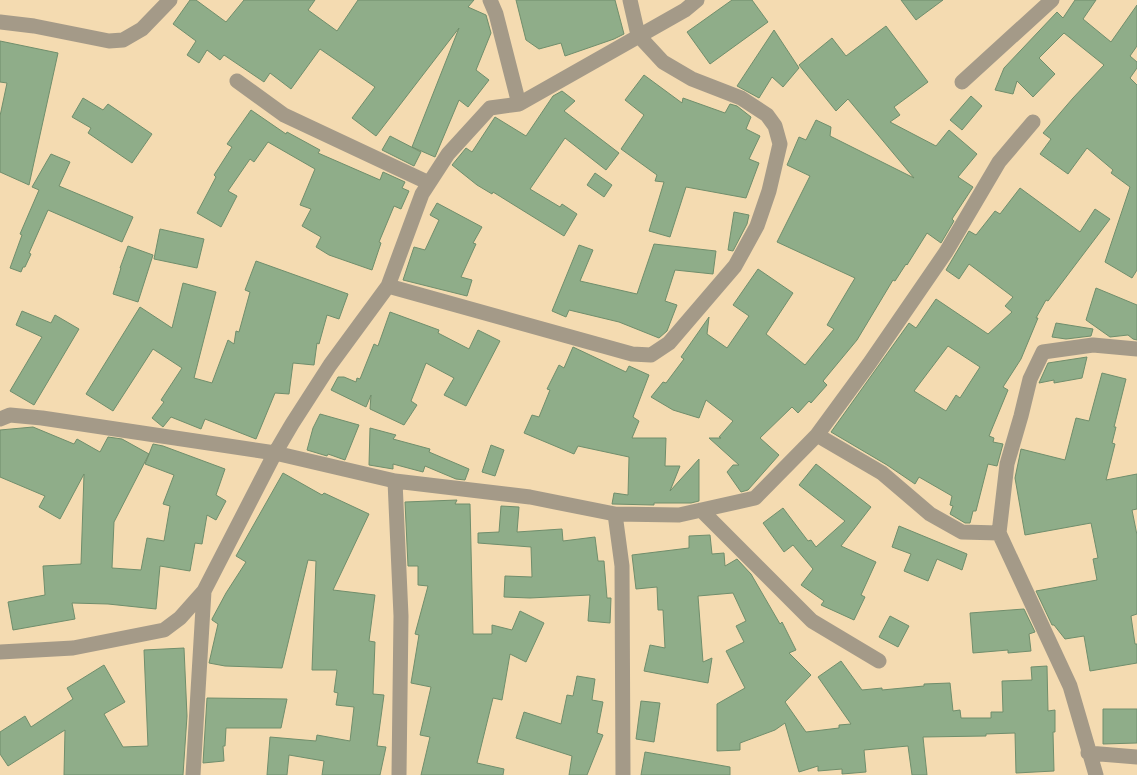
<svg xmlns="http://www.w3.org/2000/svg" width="1137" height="775" font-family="Commissioner,sans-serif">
<rect width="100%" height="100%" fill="#f4dbb1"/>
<!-- building -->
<path fill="#8fad89" stroke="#708e6c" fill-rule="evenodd" d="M190,0H196L226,22L244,0H315L308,10L337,31L358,0H474L468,7L486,15L491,33L476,70L489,80L468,107L459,100L435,157L412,147L459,28L376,136L352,118L375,87L320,49L291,89L270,73L264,82L224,55L220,60L207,50L199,63L187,55L196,41L173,24Z
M516,0H615L624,34L614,39L565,56L561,43L539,49L526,40Z
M732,0H752L768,22L710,64L687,32Z
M901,0H943L916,20Z
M1075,0H1096L1083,19L1111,42L1137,5V46L1130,56L1137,62V68L1130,78L1137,85V270L1132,278L1105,262L1130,187L1111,173L1113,170L1087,148L1068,174L1040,154L1051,139L1043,133L1073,98L1104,65L1064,33L1039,58L1055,74L1033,97L1017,81L1013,94L995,90L1004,68L1057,12L1063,18Z
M886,26L928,82L894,107L900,115L890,122L936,146L949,130L977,154L958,177L973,187L952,219L954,221L941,243L927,233L907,265L906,264L895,281L893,280L857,340L823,381L827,385L811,403L809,401L798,413L792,407L760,438L779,455L748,490L741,492L727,472L733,465H739L709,438H721L719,437L733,421L706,400L699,418L673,410L651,397L663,382L666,383L684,359L681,357L709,317L707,334L727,348L749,316L733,305L758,269L793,293L766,334L805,365L834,329L827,325L855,278L777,242L810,176L787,165L799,137L806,140L816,120L831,127L830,136L914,178L848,99L836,111L799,65L832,38L846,56Z
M774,30L799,68L783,87L772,77L759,98L737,86Z
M0,41L58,53L29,185L0,172V116L7,83L0,82Z
M644,75L682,103L683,98L725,113L730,104L737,106L751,117L746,129L760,136L749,159L759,163L746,198L686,187L670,237L649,231L664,182L655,181L657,175L621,149L644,115L625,100Z
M562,91L575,101L564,111L619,153L606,170L565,138L530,189L560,207L562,204L577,214L564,236L493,192L492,194L477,185L452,165L466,148L472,152L495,117L526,136L553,96Z
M971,96L982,106L962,130L950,120Z
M83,98L103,110L108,104L152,134L132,163L88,133L91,128L72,117Z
M251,110L286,134L287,132L320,150L318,153L380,180L383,172L405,182L402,188L409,191L401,209L394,206L379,242L381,243L372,270L329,255L316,247L321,237L302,226L311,209L300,205L315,169L268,142L254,162L250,159L228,191L237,196L221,227L197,213L216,177L214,175L232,147L227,144Z
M390,136L421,152L414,166L382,150Z
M51,154L70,162L59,186L133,217L122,242L48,210L29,253L31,254L25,267H23L21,272L10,268L22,235L20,234L39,190L32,187Z
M595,173L612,185L604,197L587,185Z
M1020,188L1080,232L1095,209L1110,219L1048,301L1046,300L1036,318H1038L1021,359L1003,387L1008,390L989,436L994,438L993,442L1003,444L997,466L988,464L976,511H973L970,523H965L950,514L953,506L950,505L952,496L919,477L915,484L887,465L831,432L909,323L916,328L936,299L988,334L1012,312L1005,306L1013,297L969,264L959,279L946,270L969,231L976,235L995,211L1000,214ZM948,346L980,367L960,398L956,395L946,411L914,391Z
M437,203L482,227L473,243L476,244L461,277L472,280L467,296L403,280L414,247L425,250L439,220L430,215Z
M734,212L749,215L747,224L733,251L728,250Z
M160,229L204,239L197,268L154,259Z
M654,244L716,251L713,274L675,270L665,301L677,305L667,331L659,338L619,322L569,310L566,317L552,311L579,245L593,250L580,281L637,294Z
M128,246L153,255L138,302L113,294L121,268H120Z
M256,261L348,294L339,319L327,315L319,344L317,343L314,365L293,363L289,394L275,393L256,439L205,419L201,429L171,417L163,427L152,418L164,402L161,400L182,368L153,349L113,411L86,394L140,307L172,328L183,283L216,292L194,378L212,383L228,340L234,344L236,331L239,332L250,292L245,290Z
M1096,288L1137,305V340L1133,339L1128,335L1110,337L1086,320Z
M22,311L51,323L55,315L79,329L34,405L10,391L42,337L16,325Z
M390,312L439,330L438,333L469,349L478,330L500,341L466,406L444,395L454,378L426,363L411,401L417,405L404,425L370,409L371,395L366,407L331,390L338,377H344L356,382L357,378L360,379L374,344L378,346Z
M1056,323L1093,329L1091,336L1066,339L1052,337Z
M573,347L626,372L629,366L649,375L633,417L639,421L632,438H666L665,466H680L670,491L699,459V501L691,503H654V505L612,504L614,493L628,495L629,457L578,446L574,454L524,433L532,415L539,417L550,390L547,389L559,365L564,368Z
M1087,357L1082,378L1054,383V380L1039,383L1048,363Z
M1102,373L1126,379L1114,427H1116L1112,443L1115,444L1106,480L1137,474V509L1132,510L1137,535V614L1131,616L1135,644H1137V663L1090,671L1084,636L1065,639L1054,625H1052L1036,591L1097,580L1093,559L1098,558L1091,523L1025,535L1015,478L1021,449L1065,460L1076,418L1089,421Z
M320,414L359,425L345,460L328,454L327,456L307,450L313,428Z
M33,427L74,444L77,439L100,452L108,437L122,439L149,454L114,522L112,568L141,570L147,538L164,541L170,506L163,504L174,475L145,464L153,444L163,446L225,469L216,495L226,501L216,520L207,515L202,544L195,543L190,571L160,566L156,609L108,604L72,603L75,619L13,630L8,602L45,595L43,566L81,564L84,474L60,519L39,507L45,496L0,477V430Z
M370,428L396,435L393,439L430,449L429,452L469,469L465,480L456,479L425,466L423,472L393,464V469L369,465Z
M491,445L504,450L495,476L482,472Z
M816,464L871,507L841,546L876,562L861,595L865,597L854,620L821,605L824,601L801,585L813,569L793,545L784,552L763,523L783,508L808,541L811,540L816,547L845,521L799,485Z
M283,473L322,495L324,493L369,514L333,590L375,595L369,641L375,642L373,694L384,695L377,746L386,747L380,775H322L324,761L289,755L287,775H267L270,737L316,741L317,735L350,741L354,707L336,705L338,693L334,692L337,670H312L316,561L308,560L282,668L225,666L209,663L218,624L212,620V619L226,593L246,562L236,556Z
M457,500L455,504H470L473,634H492V625L512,630L520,611L544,623L526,662L510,654L502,700L493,698L477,763L504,769L503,775H421L430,737L420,735L431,687L411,683L419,635L415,634L428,586L418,585V566H408L405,502Z
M501,506L519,507L517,532L562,529L563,541L595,537L598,561H604L607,598H611L610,623L588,621L590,595L530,598L504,597L505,576L532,577L531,547L478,543V533L499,532Z
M899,526L967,554L962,570L937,559L928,581L904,571L911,554L892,547Z
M710,535L712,554L724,553L725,566L737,559L751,574L780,624L782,622L796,650L789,653L811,675L785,702L806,732L839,728V725L851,724L818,677L841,661L862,690L882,688V690L924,686V684L950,683L953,711L960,710L961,718H991V712H1003L1002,681L1032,680L1031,667L1047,666L1048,711L1055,710V732H1053L1054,771L1016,773L1015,733L986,734V736L923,737L927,775H912L908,746L864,750L866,772L842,774V769L818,771V766L799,772L785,723L775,730L740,743V750L717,751V704L745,688L726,651L744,642L736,626L746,621L733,593L698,596L703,662L712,658L708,683L644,671L650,645L665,648L663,610H658L657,587L636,589L632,555L689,548V536Z
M1024,609L1035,632L1029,634L1031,651L1008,653V650L973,653L970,613Z
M890,616L909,626L898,647L879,637Z
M184,648L187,716L183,775H64L65,730L8,766L0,754V732L25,716L31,727L73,699L67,688L104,665L125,702L104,714L123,747L148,746L144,650Z
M577,676L595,679L592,700L603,702L597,733L603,735L587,775H569L572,756L516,738L524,712L561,724L567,695L573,696Z
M207,698L287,699L281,728H226L225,746H223L224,761L203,763Z
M641,701L660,703L654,742L636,739Z
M1103,709H1137V743L1103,744Z
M645,752L730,767V775H641Z"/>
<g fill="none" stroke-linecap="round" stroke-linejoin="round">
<!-- minor -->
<path stroke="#a49a88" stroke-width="15" d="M490,0L496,14L519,104
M0,22L34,26L109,41L123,40L142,29L170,0
M237,81L284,115L429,183
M962,82L1052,0
M388,286L632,354L651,355L669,343L735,266L757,226L769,191L780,144L775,126L767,115L741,98L692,79L663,62L638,35L630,0
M0,419L10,415L42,418L275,453L395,481L401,616L399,775
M817,435L882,473L930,514L962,532L999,533
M395,481L530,497L615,514L679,515L755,498L817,435L869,364L946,252L999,162L1033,122
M701,510L812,621L879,661
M615,514L622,566L623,775
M0,652L73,648L164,630L180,618L204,591L275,453L292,424L330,365L388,286L422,194L448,154L490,108L519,104L685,10L697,0
M1088,753L1137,757
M193,775L204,591
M1096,775L1070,686L999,533L1007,464L1021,416L1030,379L1043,352L1093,345L1137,349"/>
</g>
</svg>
